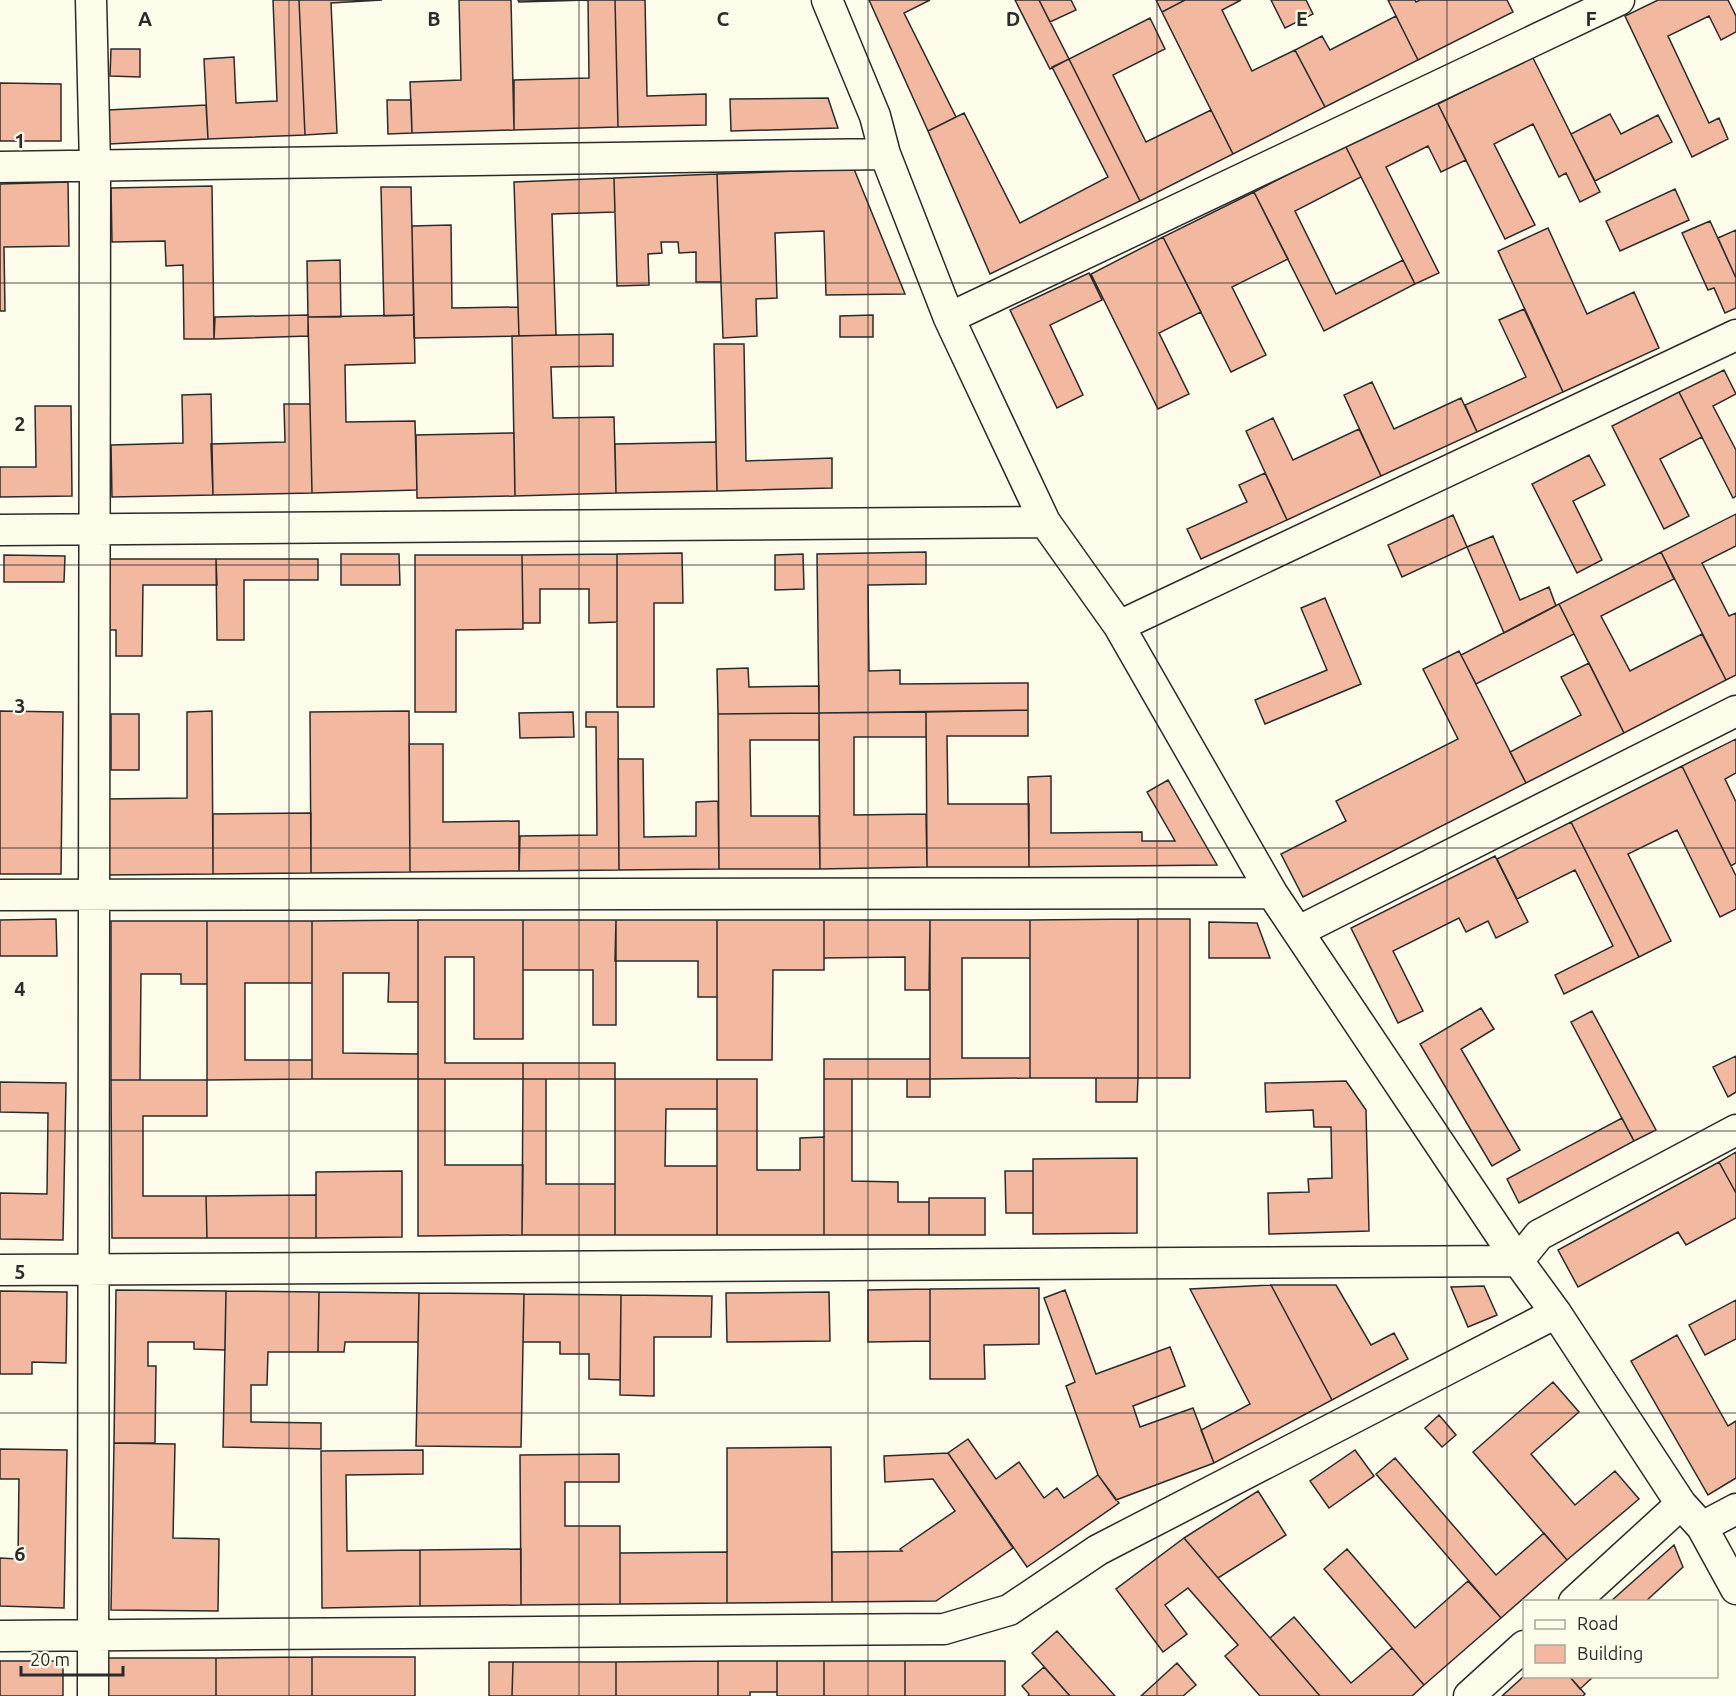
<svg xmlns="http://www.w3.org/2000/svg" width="1736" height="1696" font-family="Ubuntu,sans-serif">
<rect width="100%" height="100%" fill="#fdfbea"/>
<!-- building -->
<path fill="#f2b8a0" stroke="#2b2b2b" stroke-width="1.5" d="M273,0H299L305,135L208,139L204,59L234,57L236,103L277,101Z
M299,0H382L331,3L337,133L305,135Z
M459,0H511L514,130L412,133L410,82L461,80Z
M518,0H615L618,127L514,130V80L589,78L588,0L519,2Z
M615,0H645L647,96L706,94V125L618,127Z
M869,0H930L904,13L956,117L928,131Z
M1015,0H1039L1069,59L1050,69Z
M1039,0H1071L1076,10L1050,22Z
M1156,0H1185L1162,12Z
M1185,0H1241L1222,10L1252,71L1295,50L1325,107L1233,154L1162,12Z
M1271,0H1306L1313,14L1285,28Z
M1388,0H1415L1416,2L1420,0H1507L1513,12L1418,60Z
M1658,0H1728L1736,16V32L1721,40L1709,16L1668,36L1709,123L1719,118L1728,139L1692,157L1625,16Z
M1396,16L1418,60L1325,107L1295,50L1322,36L1330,50Z
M1150,18L1165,49L1113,75L1146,142L1211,110L1233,154L1140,201L1069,59Z
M111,49H140V77L110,76Z
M1532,56L1600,192L1580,202L1566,173L1559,177L1533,124L1494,144L1535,225L1505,239L1438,104Z
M1069,59L1140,201L990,274L928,131L964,113L1020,223L1108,177L1052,67Z
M0,83L61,84V141H0Z
M828,98L838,128L731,131L730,99Z
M387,100H411L412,133L388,134Z
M1436,100L1466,160L1441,172L1428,146L1386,167L1439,273L1415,284L1345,145Z
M206,105L208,139L109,144L108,110Z
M1610,114L1621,134L1658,115L1672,142L1595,181L1571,134Z
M1345,145L1361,177L1295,211L1336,294L1403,260L1415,284L1324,331L1254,192Z
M854,169L905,294L826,295L824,231L775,233L777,298L756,299L757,336L723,338L717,174Z
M717,174L721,282H696V252L679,253L678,242H661L662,253L648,254L649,285L617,286L614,178Z
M614,178L615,212L552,214L556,335L519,336L514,182Z
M68,182L69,246L4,247L5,311H0V184Z
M212,186L214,339H184L183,265L166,266L165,241L112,242L111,188Z
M381,187H411L414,315L384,316Z
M1675,189L1689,220L1620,251L1606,221Z
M1254,192L1288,259L1232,287L1266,355L1231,372L1163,237Z
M1710,221L1736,278V308L1725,313L1714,288L1708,290L1682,233Z
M451,225L452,308L518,307L519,336L414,338L412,226Z
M1548,228L1587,314L1634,292L1659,348L1563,392L1498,251Z
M1736,230V278L1718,238Z
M1163,237L1201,312L1159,333L1189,394L1158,409L1091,274Z
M340,260L341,317H308L307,261Z
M1089,273L1102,300L1050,325L1083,395L1057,408L1010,310Z
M1524,309L1563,392L1477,432L1465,405L1526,377L1499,320Z
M308,315V336L214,339L215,317Z
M414,315L415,363L345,365L346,422L415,421L417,490L312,493L308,317Z
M873,315V337H840V316Z
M613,334V366L551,367L553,418L614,417L616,493L515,496L512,336Z
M714,344H744L746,461L832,458V488L717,491Z
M1724,370L1736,394L1713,406L1736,450V496L1733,498L1679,392Z
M1372,382L1394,429L1461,398L1477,432L1381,476L1344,395Z
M1679,392L1702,437L1660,459L1689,516L1664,529L1612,426Z
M211,394L213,495L112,497L111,445L183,443L182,395Z
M284,404H310L312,493L213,495L211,444L285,442Z
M35,406H71L72,496L0,497V467H36Z
M1273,418L1293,460L1359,429L1381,476L1287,520L1246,431Z
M514,433L515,496L417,498L416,435Z
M716,442L717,491L616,493L615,444Z
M1589,455L1605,485L1573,501L1602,560L1577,573L1532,484Z
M1265,473L1287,520L1201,559L1187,529L1247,502L1239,485Z
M1736,514V546L1702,563L1729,616L1736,613V675L1726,680L1661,552Z
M1453,515L1467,547L1402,577L1388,545Z
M1493,536L1520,600L1549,587L1556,606L1504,633L1467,547Z
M926,552V584L868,585L869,671L900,670V684L1028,683V710L819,713L817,554Z
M1661,552L1674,579L1601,616L1630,671L1702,634L1726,680L1624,733L1559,604Z
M682,553L683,603H654V707H617V554Z
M341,554H399L400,585H341Z
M617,554V622L589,623V589H540V623H523L522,555Z
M803,554L804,589L775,590V555Z
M4,555L65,556L64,582H4Z
M415,555H522L523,629L456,630V712H415Z
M108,559H216L217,585H143L142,656H116V630H108Z
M216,559H318V580H244V640H217Z
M1325,598L1361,684L1265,724L1255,700L1327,670L1301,608Z
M1559,604L1574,634L1476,684L1461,655Z
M1459,651L1526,783L1303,897L1281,854L1346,821L1336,801L1458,739L1423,669Z
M1589,663L1624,733L1526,783L1510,752L1581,715L1561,677Z
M748,668L749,687L819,686V713L718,714L717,669Z
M1028,710V736H947L948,804H1029V867H927L926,712Z
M0,711L63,712L61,874H0Z
M212,711L213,874L106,875L105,799L187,798V712Z
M409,711L410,872L311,873L310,712Z
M573,712L574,737L520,738L519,713Z
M586,712H618L619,870L519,871L520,836L597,835L596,727H586Z
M926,712V737H854V815L926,814L927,867L820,869L819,713Z
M819,713V740H750L751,816H819L820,869H719L718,714Z
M111,714H139V770H111Z
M1736,739V773L1725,779L1736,802V863L1731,866L1682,766Z
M409,744H443V822L519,821V871L410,872Z
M618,759H643L644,837L696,836V802L718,801L719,869L619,870Z
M1682,766L1736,876V909L1720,917L1677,830L1628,854L1671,941L1639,957L1571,822Z
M1051,776V833L1142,832V841H1175L1147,792L1168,780L1217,865L1029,867L1028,777Z
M311,813V873L213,874V814Z
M1571,822L1639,957L1564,994L1555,975L1613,946L1575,870L1517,899L1497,859Z
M1495,856L1528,922L1496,938L1488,921L1466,932L1459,918L1393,951L1423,1011L1398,1023L1351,928Z
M56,919L57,956H0V920Z
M1138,919H1190V1078H1138Z
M1138,919V1078H1030V920Z
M418,920H523V1039H474V957H445V1063H523V1079H418Z
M418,920V1002H388L389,973H343V1053L418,1054V1079H312V921Z
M523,920H616V1025H593V970H523Z
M616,920H717V997H698V961H615Z
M717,920H824V970H773L772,1060H717Z
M824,920H930L929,990H905V957L824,958Z
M930,920H1030V958H962V1058H1030V1078L930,1079Z
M111,921H207V984H181V974H141L140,1080H111Z
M207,921H312V983H245V1060H312V1079L207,1080Z
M1209,922L1257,923L1270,958H1209Z
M1481,1008L1494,1029L1461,1049L1520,1150L1492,1166L1420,1044Z
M1592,1011L1656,1130L1634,1141L1571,1022Z
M1736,1056V1092L1728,1097L1713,1067Z
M824,1059H930V1079H824Z
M523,1063H615V1079H523Z
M1096,1078H1138L1137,1102H1096Z
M418,1079H445V1165H523L522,1235L418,1236Z
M523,1079H546V1184H615V1235H522Z
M615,1079H717V1109H666L665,1166H717V1235H615Z
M717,1079H757V1170H800V1138L824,1137V1235H717Z
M824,1079H852V1181L898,1182V1202H929V1235H824Z
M907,1079H930V1097H907Z
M111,1080H207V1116H143V1196H206L207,1238H112Z
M1346,1081L1366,1110L1369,1231L1269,1234L1268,1193L1309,1192L1308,1179L1332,1178L1331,1127H1314L1313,1110L1266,1112L1265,1083Z
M0,1082L66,1083L63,1240L0,1239V1193L47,1194L48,1113L0,1112Z
M1622,1118L1634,1141L1519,1203L1507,1179Z
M1736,1152V1193L1719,1162Z
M1137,1158V1233L1033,1234V1159Z
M1719,1162L1736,1193V1218L1686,1245L1678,1232L1578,1287L1558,1250Z
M402,1171V1237L316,1238V1172Z
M1005,1171H1033V1213H1006Z
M316,1195V1238H207L206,1196Z
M929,1198H985V1235H929Z
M1271,1285H1336L1371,1345L1394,1333L1408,1359L1332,1400Z
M1271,1285L1332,1400L1214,1463L1201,1430L1250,1404L1190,1289Z
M1484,1286L1497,1315L1468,1327L1451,1287Z
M1039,1288V1344L984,1345L985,1379H930V1289Z
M930,1289V1341L868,1342V1290Z
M116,1290L226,1291L225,1350L194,1349V1342H148V1366H156L155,1443H114Z
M1065,1290L1096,1374L1170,1347L1185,1386L1133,1406L1140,1427L1193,1408L1214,1463L1116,1500L1098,1475L1066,1386L1075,1382L1044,1298Z
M0,1291L67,1292L66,1363L32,1362V1374H0Z
M226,1291L319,1292L318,1352H268L267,1385H251V1422L321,1423V1449L223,1447Z
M319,1292L419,1293L418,1342H345L344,1352H318Z
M829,1292L830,1341L727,1342L726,1293Z
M419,1293L524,1294L521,1447L416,1446Z
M524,1294L621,1295L620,1380L589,1379V1354H560V1342H523Z
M621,1295L712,1296L711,1337H654V1396L620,1395Z
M1736,1300V1339L1705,1355L1689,1325Z
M1677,1335L1728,1426L1736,1421V1478L1708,1495L1631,1361Z
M1553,1382L1579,1412L1531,1454L1575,1505L1615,1471L1639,1499L1567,1560L1473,1452Z
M1439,1415L1456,1435L1442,1447L1425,1428Z
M968,1439L996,1479L1019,1462L1044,1498L1057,1488L1064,1498L1098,1475L1119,1503L1027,1567L948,1453Z
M114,1443L175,1444L173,1538L219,1539L218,1611L111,1610Z
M831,1447L832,1602L727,1603V1448Z
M0,1449L67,1450L64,1608L0,1606V1558L18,1559L19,1479H0Z
M423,1450V1474L346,1475L347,1551L420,1550V1606L322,1608L321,1451Z
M1355,1450L1374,1476L1329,1508L1310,1481Z
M948,1453L1013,1548L936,1601L832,1602V1552L902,1551L900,1549L955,1511L933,1479L885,1482L884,1456Z
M619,1454V1482H565V1526H620V1604L521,1605L520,1455Z
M1395,1458L1496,1575L1544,1533L1567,1560L1501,1618L1376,1474Z
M1258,1491L1286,1535L1218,1578L1184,1538Z
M1184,1538L1218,1578L1320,1696H1260L1225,1656L1238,1645L1188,1588L1165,1605L1187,1634L1163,1652L1116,1589Z
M1674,1545L1683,1567L1645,1602H1610Z
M521,1549V1605L420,1606V1550Z
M1347,1549L1415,1628L1468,1581L1501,1618L1424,1685L1324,1569Z
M727,1552V1603L620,1604V1553Z
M1294,1617L1351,1683L1392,1648L1424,1685L1412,1696H1320L1270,1638Z
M1057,1631L1115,1696H1070L1032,1653Z
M312,1657H415V1696H312Z
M312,1657V1696H216V1658Z
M107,1658H216V1696H107Z
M0,1661H63V1696H0Z
M718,1661V1696H616V1662Z
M718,1661H777V1692H750V1696H718Z
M777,1661H824V1696H777Z
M824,1661H905V1696H824Z
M905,1661H1005V1696H905Z
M489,1662H513L512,1696H489Z
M513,1662H616V1696H512Z
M1177,1663L1196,1685L1183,1696H1141Z
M1044,1667L1070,1696H1028L1029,1694L1022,1686Z
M1524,1676H1569L1585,1694L1583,1696H1502Z
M1569,1676H1594L1580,1689Z"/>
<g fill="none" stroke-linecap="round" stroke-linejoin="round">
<defs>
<path id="street" d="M91,0L95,166L93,1696
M827,0L875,116L885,154L949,318L1045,522L1119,626L1272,893L1518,1261L1556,1313L1681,1504L1702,1527L1736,1589
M0,167L885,154
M949,318L1619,0
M0,530L1045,522
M1119,626L1736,335
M0,895L1272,893
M1299,931L1736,711
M0,1270L1518,1261L1539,1235L1736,1130
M1702,1527L1736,1509
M1574,1602L1681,1504
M0,1636L944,1629L1009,1610L1098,1550L1556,1313
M1469,1696L1524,1646"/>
</defs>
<!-- street casing -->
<use href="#street" stroke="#2b2b2b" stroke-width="33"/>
<!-- street -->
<use href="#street" stroke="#fdfbea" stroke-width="30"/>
</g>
<!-- grid -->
<path fill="none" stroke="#2b2b2b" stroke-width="1.5" stroke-opacity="0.55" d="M289,0V1696M579,0V1696M868,0V1696M1157,0V1696M1447,0V1696M0,283H1736M0,565H1736M0,848H1736M0,1131H1736M0,1413H1736"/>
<g font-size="20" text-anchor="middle" font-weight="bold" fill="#2b2b2b" stroke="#fdfbea" stroke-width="4.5" stroke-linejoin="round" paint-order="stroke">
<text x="145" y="26">A</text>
<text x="434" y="26">B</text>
<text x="723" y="26">C</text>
<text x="1013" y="26">D</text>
<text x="1302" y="26">E</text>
<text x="1591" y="26">F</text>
<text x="20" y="148">1</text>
<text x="20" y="431">2</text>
<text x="20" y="713">3</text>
<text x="20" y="996">4</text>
<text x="20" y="1279">5</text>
<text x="20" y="1561">6</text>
</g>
<!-- legend -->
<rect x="1523" y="1600" width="195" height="78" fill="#fdfbea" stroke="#a9a89e" stroke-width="1.5"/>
<rect x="1535" y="1620" width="30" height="9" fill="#fdfbea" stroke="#a9a89e" stroke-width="1.5"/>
<text x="1577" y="1630" font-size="18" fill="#2b2b2b">Road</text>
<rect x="1535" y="1645" width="30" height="18" fill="#f2b8a0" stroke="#a9a89e" stroke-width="1.5"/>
<text x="1577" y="1660" font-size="18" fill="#2b2b2b">Building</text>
<!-- scale -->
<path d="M21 1666v9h102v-9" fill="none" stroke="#2b2b2b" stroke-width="3"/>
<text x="30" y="1666" font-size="18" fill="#2b2b2b" stroke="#fdfbea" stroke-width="4.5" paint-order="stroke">20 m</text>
</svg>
